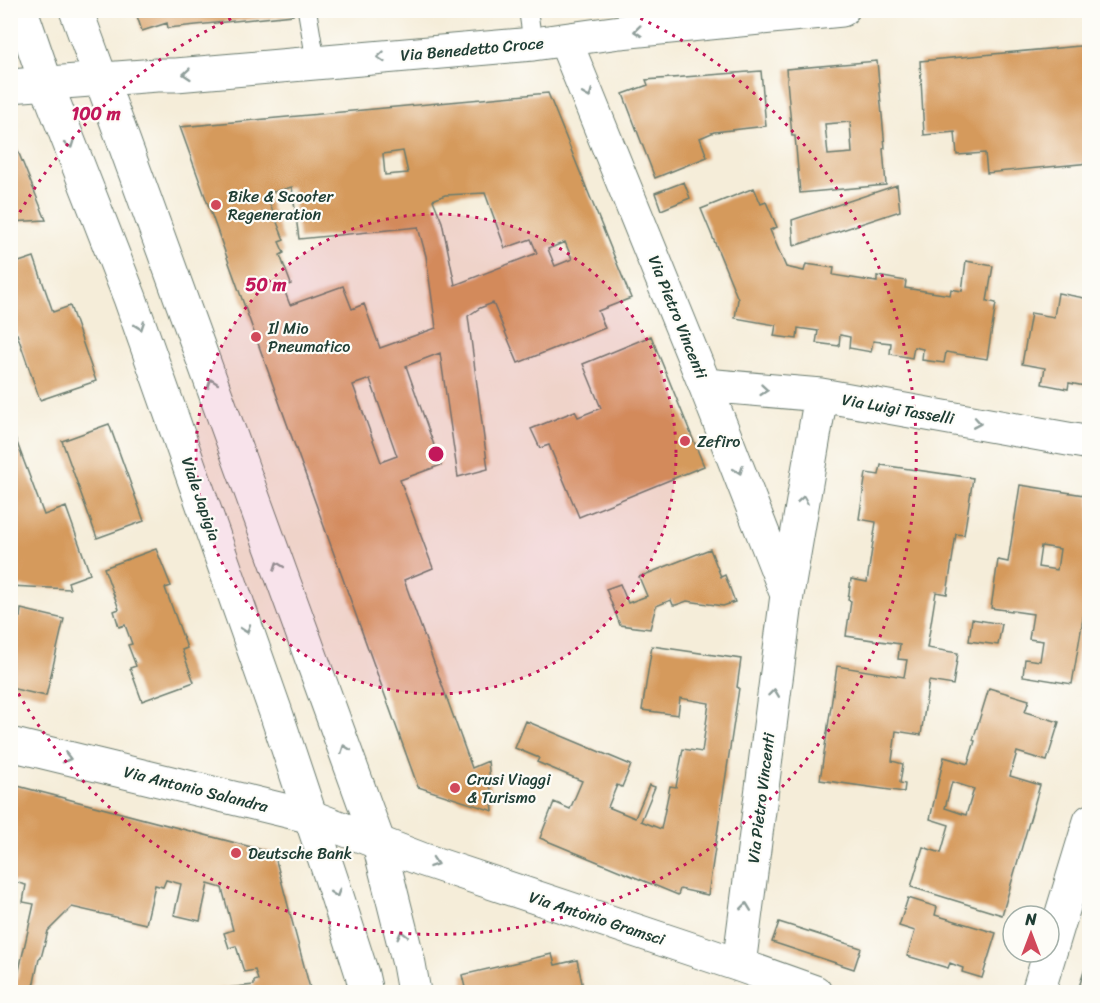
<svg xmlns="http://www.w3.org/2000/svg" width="1100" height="1003" font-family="Sriracha,sans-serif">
<rect width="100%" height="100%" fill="#fdfcf7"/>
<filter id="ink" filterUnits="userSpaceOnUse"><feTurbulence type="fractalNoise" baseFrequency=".0167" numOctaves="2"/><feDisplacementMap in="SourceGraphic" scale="12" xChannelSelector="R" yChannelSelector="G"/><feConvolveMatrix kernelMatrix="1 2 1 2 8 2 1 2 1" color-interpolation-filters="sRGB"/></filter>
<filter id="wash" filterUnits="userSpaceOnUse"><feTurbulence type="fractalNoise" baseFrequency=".008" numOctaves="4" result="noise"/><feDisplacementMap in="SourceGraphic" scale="24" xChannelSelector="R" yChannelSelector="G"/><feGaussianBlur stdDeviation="1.35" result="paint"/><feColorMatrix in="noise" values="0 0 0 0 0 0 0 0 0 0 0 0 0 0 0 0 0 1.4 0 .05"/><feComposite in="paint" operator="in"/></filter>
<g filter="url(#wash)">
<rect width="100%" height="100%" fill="#f5edd9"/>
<g id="blocks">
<!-- building -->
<path fill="#d59a5c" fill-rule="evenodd" d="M135,10H293V15L168,28L167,23L142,31Z
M1090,45V163L987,173L985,153L957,155L955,132L924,135L920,61Z
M877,61L885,148L883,149L886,185L800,193L795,136H792L786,69ZM850,122L852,153L828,155L825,124Z
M761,71L766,126L714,132L700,138L707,157L655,178L623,94L648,85L646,80Z
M548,93L631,298L598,311L605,328L518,363L493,303L480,308L468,316L488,469L458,477L440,353L406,366L441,465L400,480L433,568L404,580L472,768L488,761L493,811L418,787L180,127ZM403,151L408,173L385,175L383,154ZM292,187L299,239L418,227L426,256L436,328L380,348L364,304L352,309L343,286L290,305L283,287L291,284L280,255L284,253L279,242L284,240L266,194ZM485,193L505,248L531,239L537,253L455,285L442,222L433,200L445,195ZM565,242L572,259L555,266L548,249ZM370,379L397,456L381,462L353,385Z
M10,134H11L46,220L10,222Z
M684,182L690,198L661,210L655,193Z
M897,185L900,211L794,246L792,220Z
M754,188L761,204L766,202L777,227L770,230L786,267L804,271L806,264L834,268L833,275L877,282V276L906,281L905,288L950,295L951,289L962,291L966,261L993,266L987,301L996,303L987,359L946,352L944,363L922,360L923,349L914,347L912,358L890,354L891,343L873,341L871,352L849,348L850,337L840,335L839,346L816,343L818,331L798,328L797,339L774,336L776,325L735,318L738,299L701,209Z
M34,257L53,312L70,306L96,381L40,400L17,334L10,336V265Z
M1058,293L1090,299V387L1069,383L1068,389L1042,384L1045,368L1022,364L1031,313L1054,317Z
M651,336L704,466L579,517L549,445L540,448L531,429L575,411L578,417L601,408L583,364Z
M10,424L44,515L66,507L90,574L68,582L70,589L10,586Z
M109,424L144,521L97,538L62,441Z
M881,465L973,478L964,535L956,534L947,594L936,592L927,648L958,653L953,685L929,681L921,735L896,731L892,761L903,764L900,783L905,784L904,792L820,780L837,666L904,677L907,660L898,659L900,644L846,636L851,601L848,600L851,579L867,582L876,522L859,519L866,473L879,475Z
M1020,485L1090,496V577L1072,684L1023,676L1025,659L1040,661L1043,641L1029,639L1033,614L991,608L998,560L1008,562ZM1041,546L1060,549L1057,570L1038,567Z
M156,549L171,586L165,588L187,648L182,650L194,682L142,701L130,668L136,666L128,645L132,644L125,625L119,627L114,611L119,609L104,568Z
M710,549L721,577L725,575L735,602L723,606L687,601L676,605H673L671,600L656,606L650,629L620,625L606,589L620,584L628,603L647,596L639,577Z
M21,609L64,619L46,696L10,688V615L20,617Z
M972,619L1002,624L998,645L969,641Z
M652,646L741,659L737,687L739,688L708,895L680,889L678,895L540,838L554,802L570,809L582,781L537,762L539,758L515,748L526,721L631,765L622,787L617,785L608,807L635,818L649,785L655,787L641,821L661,829L670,786L676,787L683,749L702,752L709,703L680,698L678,715L642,710Z
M989,688L1029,700L1025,712L1059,722L1047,761L1017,752L1010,776L1040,785L1002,915L911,887L923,847L941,853L949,825L930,819L944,757L968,764L975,741L973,740ZM952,782L974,789L966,815L945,808Z
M10,784L274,853L311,992H200V991L254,985V981L258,980L255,970L244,972L236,946L229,948L224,933L233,930L222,888L208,884L200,921L174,915L181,884L166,880L163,887L155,885L146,924L72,907L48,931L41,958L39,959L32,992L15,988L34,904L23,902L26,885L10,881Z
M908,898L937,907L935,915L996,933L982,978L962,972L963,968L950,963L948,968L907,956L915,931L899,926Z
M779,922L861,948L854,969L772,942Z
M552,954L555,965L577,960L584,992H466L462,975Z
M1089,956L1090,992H1083L1078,990Z"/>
</g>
</g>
<g filter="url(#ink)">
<use href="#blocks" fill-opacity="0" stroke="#6a7b6e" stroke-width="1.5"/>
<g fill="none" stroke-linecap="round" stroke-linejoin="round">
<defs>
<path id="service" d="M307,10L316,63
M528,10L533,44"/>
<path id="minor" d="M565,40L705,385L787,595
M10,86L157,75H176L533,44L620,32L842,10
M705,385L821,395L1090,443
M10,744L312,817L421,859L739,965L815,992
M739,965L787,595L821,395
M1038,992L1090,821"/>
<path id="primary" d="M21,10L46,83L130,298L275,710L336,893L362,974L366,992
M76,10L379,844L409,964L414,992"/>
</defs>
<!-- service casing -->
<use href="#service" stroke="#6a7b6e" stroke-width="20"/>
<!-- minor casing -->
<use href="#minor" stroke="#6a7b6e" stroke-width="35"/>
<!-- primary casing -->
<use href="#primary" stroke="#6a7b6e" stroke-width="35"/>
<!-- service -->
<use href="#service" stroke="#fff" stroke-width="18"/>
<!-- minor -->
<use href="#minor" stroke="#fff" stroke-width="33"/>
<!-- primary -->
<use href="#primary" stroke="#fff" stroke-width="33"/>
</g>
<!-- one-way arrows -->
<defs><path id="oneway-chevron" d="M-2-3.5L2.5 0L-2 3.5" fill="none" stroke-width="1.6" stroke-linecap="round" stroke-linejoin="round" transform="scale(1.5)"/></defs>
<g stroke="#8f9e9a">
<use href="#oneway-chevron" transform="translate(638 31) rotate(174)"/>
<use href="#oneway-chevron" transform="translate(381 57) rotate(175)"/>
<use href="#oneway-chevron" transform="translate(187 74) rotate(175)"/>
<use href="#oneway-chevron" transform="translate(588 94) rotate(68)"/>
<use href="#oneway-chevron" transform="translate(70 144) rotate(69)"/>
<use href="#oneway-chevron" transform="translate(140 326) rotate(71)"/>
<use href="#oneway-chevron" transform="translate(212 383) rotate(-110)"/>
<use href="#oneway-chevron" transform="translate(764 390) rotate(5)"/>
<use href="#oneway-chevron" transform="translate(977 423) rotate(10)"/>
<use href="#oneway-chevron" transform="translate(739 470) rotate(69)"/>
<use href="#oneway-chevron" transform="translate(803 500) rotate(-80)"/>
<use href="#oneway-chevron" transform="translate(278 566) rotate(-110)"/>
<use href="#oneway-chevron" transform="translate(246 629) rotate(71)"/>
<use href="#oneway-chevron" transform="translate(774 693) rotate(-83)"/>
<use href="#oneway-chevron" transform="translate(345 749) rotate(-110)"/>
<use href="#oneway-chevron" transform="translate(67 758) rotate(14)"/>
<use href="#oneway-chevron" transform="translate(434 863) rotate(19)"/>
<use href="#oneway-chevron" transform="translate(336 893) rotate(72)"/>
<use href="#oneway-chevron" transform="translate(746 907) rotate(-83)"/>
<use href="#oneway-chevron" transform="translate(402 935) rotate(-104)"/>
</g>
</g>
<!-- distance rings -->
<circle cx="436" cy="454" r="240" fill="#c2185b" fill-opacity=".12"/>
<g fill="none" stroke="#c2185b" stroke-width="3" stroke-dasharray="3 6">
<circle cx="436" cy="454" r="240"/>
<path d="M11 228A481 481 0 0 1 248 11M624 11A481 481 0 1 1 11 680"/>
</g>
<!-- markers -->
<g fill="#d1495b" stroke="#fdfcf7" stroke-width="2">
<circle cx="216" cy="205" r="6"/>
<circle cx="256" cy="337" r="6"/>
<circle cx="685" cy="441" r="6"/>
<circle cx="455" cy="788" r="6"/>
<circle cx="236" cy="853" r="6"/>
</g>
<g text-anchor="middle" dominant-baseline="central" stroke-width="4.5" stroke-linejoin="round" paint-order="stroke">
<!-- street labels -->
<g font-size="16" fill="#1f3d34" stroke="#fdfcf7">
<text transform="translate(472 49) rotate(-5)">Via Benedetto Croce</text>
<text transform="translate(678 317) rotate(68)">Via Pietro Vincenti</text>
<text transform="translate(898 409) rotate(10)">Via Luigi Tasselli</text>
<text transform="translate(201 499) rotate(71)">Viale Japigia</text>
<text transform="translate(196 789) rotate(14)">Via Antonio Salandra</text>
<text transform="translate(761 798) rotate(-83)">Via Pietro Vincenti</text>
<text transform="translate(597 918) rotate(18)">Via Antonio Gramsci</text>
</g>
<!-- poi labels -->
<g font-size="16" fill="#1f3d34" stroke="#fdfcf7" text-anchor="start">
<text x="228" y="196">Bike &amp; Scooter<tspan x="228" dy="18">Regeneration</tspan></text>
<text x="268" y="328">Il Mio<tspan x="268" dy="18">Pneumatico</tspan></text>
<text x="697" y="441">Zefiro</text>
<text x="467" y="779">Crusi Viaggi<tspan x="467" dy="18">&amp; Turismo</tspan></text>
<text x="248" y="853">Deutsche Bank</text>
</g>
</g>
<circle cx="436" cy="454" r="9" fill="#c2185b" stroke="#fdfcf7" stroke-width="3"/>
<g font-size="18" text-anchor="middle" font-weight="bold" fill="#c2185b" stroke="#fdfcf7" stroke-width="4.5" stroke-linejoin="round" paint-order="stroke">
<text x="96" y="120">100 m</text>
<text x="266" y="291">50 m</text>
</g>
<!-- margin -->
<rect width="1100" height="1003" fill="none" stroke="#fdfcf7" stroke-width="36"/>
<!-- north arrow -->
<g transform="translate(1031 934)"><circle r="28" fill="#fdfcf7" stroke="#a4b0a9" stroke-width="1.5"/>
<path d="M0-4.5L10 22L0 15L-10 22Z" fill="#d1495b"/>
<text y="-9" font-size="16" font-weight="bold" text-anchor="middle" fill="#1f3d34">N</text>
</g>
</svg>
